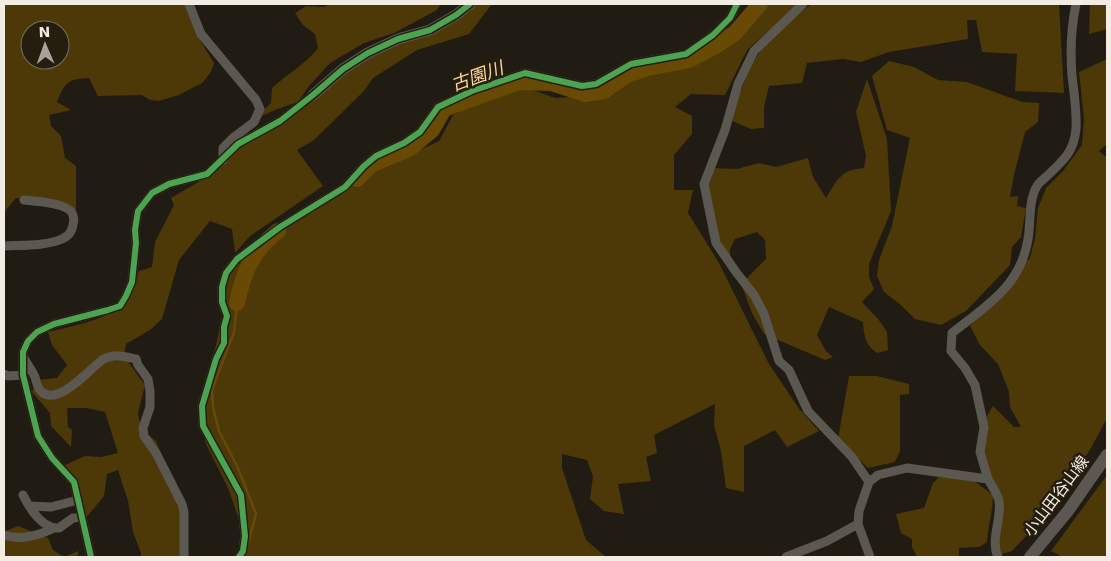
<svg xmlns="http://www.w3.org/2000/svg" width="1111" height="561" font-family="'DejaVu Sans','Noto Sans JP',sans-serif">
<rect width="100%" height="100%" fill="#201c13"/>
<!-- green -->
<path fill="#4d3807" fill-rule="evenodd" d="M4,4H191L201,42L214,63L211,72L202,83L179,95L159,101L150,100L142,95L98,96L89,78C68,79 65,82 57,102L71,110L49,115L51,126L61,136L65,158L76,166V210L54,201L16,198L6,210L4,216ZM30,30H60V60H30Z
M331,4H441L437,10L394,33L364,43L330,63L309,86L298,102L277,109L253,120L271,103L272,88C287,74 306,64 318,48L315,34L303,25L295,13L306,6L323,7Z
M468,4H492L469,34L417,50L373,78L364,91L314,140L297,150L323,186L250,236L235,253L232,229L210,221L179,260L162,319L150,330L126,344L124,356L145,385L138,413L141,429L156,441L180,504L183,557H141V553L133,532L128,501L118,470L107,474L104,496L85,519L76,495L61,467L85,456L101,457L118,453L105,412L87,408H67L68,427L72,430L71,447L51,426L50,413L32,392L36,380L57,378L67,365L52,345L48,332C72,326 115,319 129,297C134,290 136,279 139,271L152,267L155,242L174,205L171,198L207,177L243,146L355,64Z
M764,4H798L747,50L725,95L691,94L675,107L692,116V134L674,155V190H693L688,213L719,263L769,364L800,410L819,431L787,447L775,430L744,446V492L726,488L721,451L714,425L715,404L654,435L657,453L646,457L651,481L618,484L624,514L604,511L590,499L593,476L587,460L562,454V468L586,540L606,557H237L241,547L240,522L228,488L206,444L200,418L223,313L222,292L228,275L259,239L320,197L439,141L453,115L482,99L524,87L555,98L589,96L637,69L695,55L719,42Z
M811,4H1059L1064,93L1015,91L1017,54L982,52L976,20H967L968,39L889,52L861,62L843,59L807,63L802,83L769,86L764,107V128L751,129L730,120C742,86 755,49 782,24C791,16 803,12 811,4Z
M1090,4H1107V29L1089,34Z
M1107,59V144L1099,151L1107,158V418L1091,448L1051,509L1012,551L1002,554L997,551L1001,513L982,463L983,429L988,414L993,406L1014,427H1021L1010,407L1009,392L998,364L980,345L970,326L1010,277L1030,258L1035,238L1038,208L1046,188L1063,171L1082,145L1084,119L1079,72Z
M889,61L914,67L938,80L967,82L1022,102L1039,103L1038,122L1025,132L1014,175L1010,197L1018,196L1017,206L1026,208L1021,237L1012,247L1010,265L966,311L941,325L915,319L901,305L884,292L877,276L879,260L892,226L910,138L887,130L872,76Z
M867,79L887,139L891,211L869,264V277L874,289L862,302L879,320L887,332L888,350L877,353C865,344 864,336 863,322L829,307L817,335L826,351L833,357L825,360L764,334L752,313L741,284L766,259L765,240L757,232L735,239L730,249L731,265L709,235L704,192L713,168L737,169L759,163L776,167L808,158L813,177L826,198C838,179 840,170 864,168L866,156L856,112Z
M849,376H877L909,384V394L900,395V451L895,462L868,468L838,439Z
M942,474L966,475L993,495C993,511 988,526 987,542L979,547L959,548V557H917L912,547V539L901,533L896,514L924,508L933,483Z
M1107,475V557H1063L1051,551Z
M18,526L48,538L53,550L64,557L78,551V557H4V532Z"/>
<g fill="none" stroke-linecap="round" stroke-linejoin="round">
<!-- stream -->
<path stroke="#684a04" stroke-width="2.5" d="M237,303L234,332L212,390L213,407L219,431L238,468L256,514L248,544"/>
<!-- river -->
<path stroke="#684a04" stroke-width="16" d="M357,179L371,165L409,149L432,130L444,109L519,82L551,83L585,94L604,91L627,75L648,68L689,60L714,47L735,33L760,4
M237,303C243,273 253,250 278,231"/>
<!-- minor -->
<path stroke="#5b5851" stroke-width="9" d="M189,4L201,34L256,100L260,109L254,122L234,137L223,148V160
M803,4L754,51L738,84L725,130L704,184L716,243L736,272L754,295L764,314L779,361L789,370L808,411L852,457L869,482
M4,246C21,245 47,246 62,239C69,236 72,232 73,225C74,222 74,216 72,213C67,203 35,201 24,200
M24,358C27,364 31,369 34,375C37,380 36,388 42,392C58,406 89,370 102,360C114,353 123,356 136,359L138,365L148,379L150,391V407L143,428L144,436L156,453L182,504L184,512V557
M4,374L8,376L23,375
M988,479C991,485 998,494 999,501C1002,518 990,540 998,557
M23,495C30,509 42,529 59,528L73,518L81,517
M29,506L51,507L78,500
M4,535C20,541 40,535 54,528
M91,557L74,482L52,458L38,436L23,375V352L28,341L37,332L54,324L108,310L120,306L126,296L132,282L136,243L135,230L138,211L152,193L169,184L207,174L238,144L280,121L313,95
M239,557L243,551L245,536L241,495L203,426L202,406L216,359L224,343V327L227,316L222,302V287L226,273L237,259L280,227L345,187L364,166L376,156L404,143L420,132L438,107L472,91L525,73L582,86L596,84L631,64L686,54L713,35L730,18L737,4
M786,557L827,541L858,524
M870,557L858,524L859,511L869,482L878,475L907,468L988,479L980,452L984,427L975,385L965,368L951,351L952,333C986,306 1021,286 1028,239C1031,223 1028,201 1037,186C1039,182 1044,179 1047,176C1063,161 1074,152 1076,129C1077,111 1074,93 1072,76C1070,51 1071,28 1076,4"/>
<!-- tertiary -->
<path stroke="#5b5851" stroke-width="11" d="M313,95L343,69L368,53L398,39L430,30L456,15L470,4"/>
<!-- secondary -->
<path stroke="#5b5851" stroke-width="12" d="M1030,557L1068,511L1107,455"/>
<defs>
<path id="cycleway" d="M91,557L74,482L52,458L38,436L23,375V352L28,341L37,332L54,324L108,310L120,306L126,296L132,282L136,243L135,230L138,211L152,193L169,184L207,174L238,144L280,121L313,95L343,69L368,53L398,39L430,30L456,15L470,4
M239,557L243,551L245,536L241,495L203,426L202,406L216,359L224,343V327L227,316L222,302V287L226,273L237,259L280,227L345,187L364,166L376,156L404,143L420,132L438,107L472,91L525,73L582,86L596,84L631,64L686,54L713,35L730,18L737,4"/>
</defs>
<!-- cycleway casing -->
<use href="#cycleway" stroke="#251d0e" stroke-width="9"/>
<!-- cycleway -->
<use href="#cycleway" stroke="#4ca352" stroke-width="6"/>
</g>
<g text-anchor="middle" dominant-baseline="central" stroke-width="5" stroke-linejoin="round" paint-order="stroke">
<!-- street labels -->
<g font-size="16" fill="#f2ece2" stroke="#251d0e">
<text transform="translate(1056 496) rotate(-53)">小山田谷山線</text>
</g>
<!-- water labels -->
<g font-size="18" font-style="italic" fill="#fbd89b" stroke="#251d0e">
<text transform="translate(477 76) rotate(-20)">古園川</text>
</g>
</g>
<!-- border -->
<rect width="1111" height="561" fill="none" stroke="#f2ece2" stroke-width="10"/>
<!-- north arrow -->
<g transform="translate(45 45) rotate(358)"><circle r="24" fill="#251d0e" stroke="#777063"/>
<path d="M0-4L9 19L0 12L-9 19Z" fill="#a8a39a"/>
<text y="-8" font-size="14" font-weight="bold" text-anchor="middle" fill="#f2ece2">N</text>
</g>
</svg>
